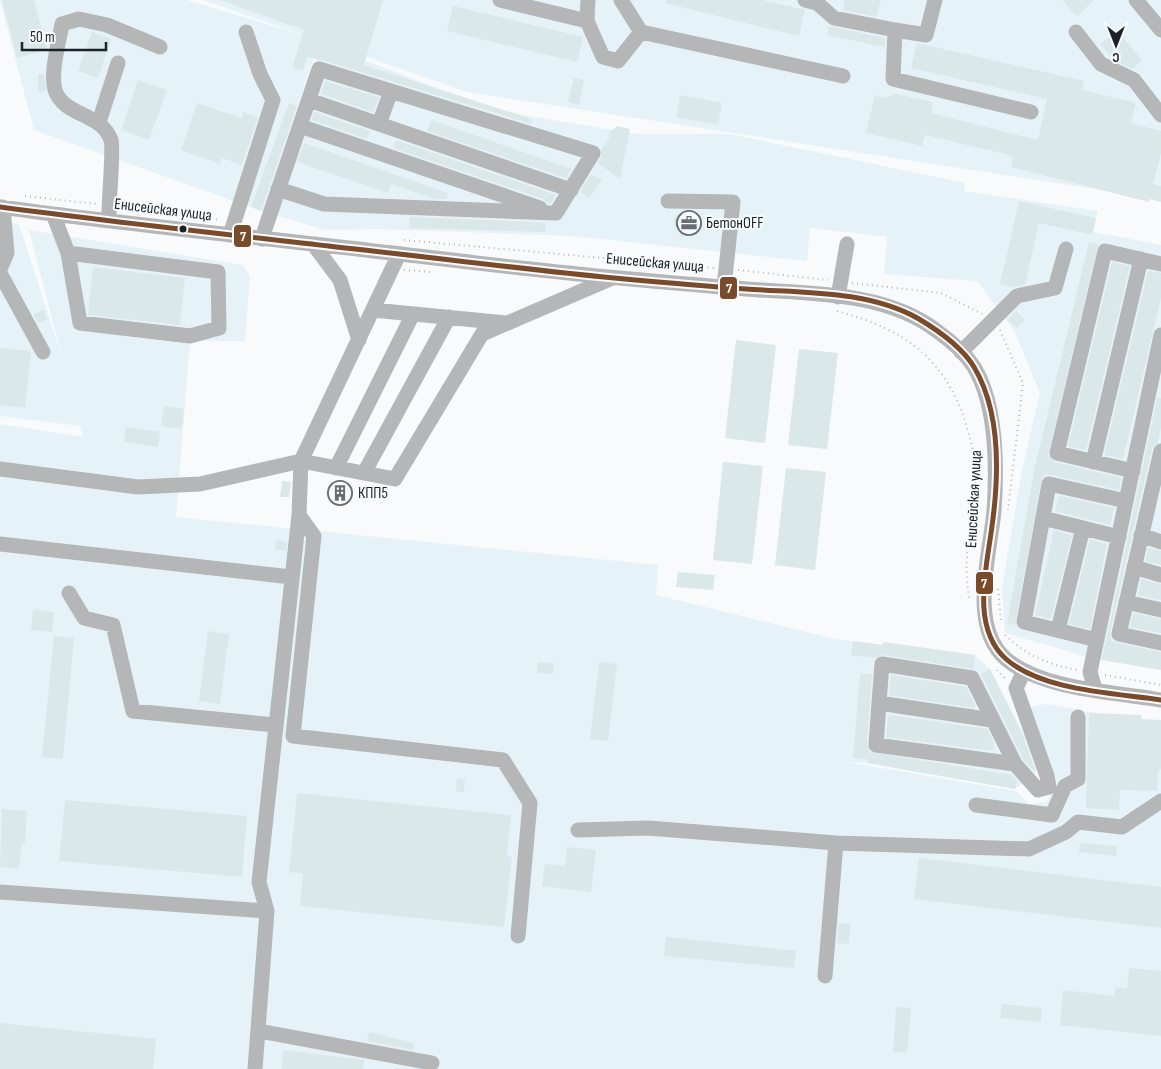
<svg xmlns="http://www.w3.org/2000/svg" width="1161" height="1069" font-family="'Sofia Sans Condensed',sans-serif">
<rect width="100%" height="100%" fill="#f8fafc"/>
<!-- built -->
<path fill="#e5f3f9" d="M0,0H187L306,36L203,0H1161V199L467,92L319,40L266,207L321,43L493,110L636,134H730L965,183L964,191L1098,211L1093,232L1161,245V668L1098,660L1005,633L1002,588L1022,470L1040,393L1014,330L977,281L884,274L887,237L810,228L807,261L572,236L377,229L325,230L265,212L34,130Z
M0,222L19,224L63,361L29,230L243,265L250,277L245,341H190L176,517L658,565L656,595L835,639L883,645V642L975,655L990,669L1041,766L1028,780L1015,789L867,763L847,762L1016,791L1029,804L1047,802L1056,781L1025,708L1045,704L1161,724V1069H0V424L83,437L80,426L0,416Z"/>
<!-- building -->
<path fill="#dae8e9" d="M2,0H34L47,50L17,58Z
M220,0H383L364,65L532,119L531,124L322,60L307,57L303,71L292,68L304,30Z
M666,0H762L805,10L799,36L665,3Z
M845,0H881L876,17L843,10Z
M1062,0H1094L1077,16Z
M453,6L583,37L577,62L447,31Z
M829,26L885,38V47L827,35Z
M1117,30L1142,60L1132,69L1113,59L1100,44Z
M92,32L111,39L98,78L78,71Z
M917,43L1084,81L1082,90L1136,103L1131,123L1161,131V153L1153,184L1161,186V202L1150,199L1149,202L1011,167L1013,156L925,135L922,146L866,133L875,95L884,98L896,94L933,102L931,113L1038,140L1047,99L911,68Z
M38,74H44L46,91L38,92Z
M574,78L584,80L579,105L568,102Z
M138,80L167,90L149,140L121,130Z
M325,81L379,97L373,112L321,94Z
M680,95L722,103L718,125L676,117Z
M197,103L241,118L243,112L258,117L242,165L222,158L220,164L181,150Z
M289,103L297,106L261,211L251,207Z
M314,112L370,131L367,139L312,120Z
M431,120L460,130L572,169L566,178L427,131Z
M617,126L630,129L620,179L598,163L601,157V150L609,139V133Z
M396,140L556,195L551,203H548L543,199L393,148Z
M304,143L448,193L446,199H435L391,184L388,193L297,162Z
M590,175L602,179L589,198L580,192Z
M1019,201L1096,218L1092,235L1039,223L1025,285L1014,287L1000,284Z
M410,217L511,221L546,223L545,232L409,228Z
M674,217L694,219V228L674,226Z
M1089,242L1098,245L1048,455L1055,462L1121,478L1119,490L1046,474L1042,478L1015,625L1007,624L1034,471Z
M1112,262L1130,266L1086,450L1068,446Z
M93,267L185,278L180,325L88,315Z
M1148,271L1161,273V298L1123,459L1104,455Z
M44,310L47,319L38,323L33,314Z
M1016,311L1025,320L1017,328L1008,319Z
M736,340L776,345L765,443L725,438Z
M0,348L31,351L25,408L0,405Z
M799,349L838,353L827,449L788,445Z
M1157,398H1161V428L1158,442L1152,449L1110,632L1112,641L1117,643L1161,652V670L1102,660Z
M164,406L184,409L182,429L161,426Z
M126,427L160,432L158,447L124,442Z
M723,462L763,466L752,564L713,560Z
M786,468L826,472L815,570L775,565Z
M282,481L291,482L289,497H280Z
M331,486L351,488L350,500L329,498Z
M1059,496L1114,508L1110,525L1055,511Z
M1054,530L1072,535L1051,619L1035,615Z
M1090,539L1107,544L1090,629L1069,624Z
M276,540L287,542L286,551L275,550Z
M1148,548L1161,551V565L1145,561Z
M678,572L715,575L713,590L676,587Z
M1141,579L1161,584V600L1138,595Z
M33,610L54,612L52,632L31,630Z
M1133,613L1161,619V633L1130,627Z
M208,631L229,634L220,704L199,701Z
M54,636L74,638L63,759L42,757Z
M853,641L883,645V642L975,655L973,669L883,655L875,658L851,655Z
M538,662L554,663L553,674L537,673Z
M599,662L617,664L608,741L590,739Z
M990,669L1023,736L1035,769L1033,770L1023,759L981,674Z
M860,673L872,674L867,744L870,752L1012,775L1017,780L1015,789L867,763V759L853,758Z
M891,675L966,687L975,705L974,708L889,695Z
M1089,713L1141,715V719L1161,720V769L1158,771L1157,791L1120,790L1119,810L1086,808Z
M888,715L987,729L994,743L993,751L886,737Z
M457,778L465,779L464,792L456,791Z
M297,793L511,815L507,855L512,856L504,927L300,906L303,874L289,872Z
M65,800L247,816L242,877L59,861Z
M2,809L27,811L25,844L22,843L19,869L0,867Z
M1080,843L1117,846L1116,856L1079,852Z
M567,847L596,850L591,892L542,886L545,864L565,866Z
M919,858L1161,887V928L914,899Z
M839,923L850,924L849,944L837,943Z
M666,937L796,951L794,968L664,956Z
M1129,968L1161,971V1036L1060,1025L1063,990L1114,996L1115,987L1127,988Z
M1002,1004L1042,1008L1041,1022L1000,1018Z
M896,1007L911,1008L907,1053L893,1052Z
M0,1023L156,1039L153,1069H0Z
M369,1032L414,1043L413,1050L367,1041Z
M283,1050L364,1060L363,1069H282Z"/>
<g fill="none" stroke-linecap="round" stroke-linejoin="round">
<!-- path -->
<path stroke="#b5b7b9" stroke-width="2" stroke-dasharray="1 4" stroke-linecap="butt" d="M25,196L97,204
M122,206L221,220
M404,240L714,268
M404,270L430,272
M738,270L828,280
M852,283L941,293L982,314
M837,311C905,329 947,359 967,428C972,445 976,459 976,477C975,522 960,553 970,601
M1000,330L1023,383L1008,510
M998,589L1001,622
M1005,635C1027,656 1049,665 1078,670
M997,670L1006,679
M1105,675L1161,685"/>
<!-- minor -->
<path stroke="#b4b6b8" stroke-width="15" d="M500,0L587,21
M588,0L587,21L603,57L618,61L641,32L843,76
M621,0L641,32
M805,0L817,3L834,18L895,30L893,79L1031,112
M1136,0L1161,30
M895,30L926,35L935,0
M1076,32L1101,64L1134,80L1161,115
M309,100L571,190
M99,122L118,63
M379,124L391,91
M300,126L540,208
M668,201L733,202L724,287
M0,207C122,224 244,236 366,250C436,258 507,267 578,274C634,280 690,284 746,289C810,294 885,291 937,331C951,341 965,353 974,367C997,405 997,469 994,511C990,555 968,626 1006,659C1043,690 1115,692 1161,700
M53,214L68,253L218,272L219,328L190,336L80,323L68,253
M109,221C108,205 114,150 111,140C101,112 64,117 55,90C50,73 59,42 62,24L79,19L107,25L160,47
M230,235L273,100L260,74L246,32
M262,239L266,226L319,69L593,153L556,213L324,204L278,189
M313,244L340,280L359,340
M0,269L7,253L3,207
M0,273L43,352
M838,297L847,244
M373,310L506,323
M961,352L1017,296L1055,288L1066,249
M1161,451L1119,634L1161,643
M1093,462L1141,259
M336,468L413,314
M0,469L138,487L200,484L301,461L395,479L482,334L612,278
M1133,471L1057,453L1105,251L1161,264
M364,473L449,317
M299,515L314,536L293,736L503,760L530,803L518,936
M1043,518L1119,537
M1141,535L1161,542
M0,544L291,577
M1134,567L1161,575
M69,593L84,618L113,625L133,711L275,725
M1126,602L1161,610
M1058,630L1083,528
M1097,640L1024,622L1049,484L1126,501
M1095,689L1090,672L1161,335
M879,703L882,664L972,678L1015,764
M992,720L879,703L876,745L1015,764L1038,790L1049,787L1047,776L1016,688L1024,671
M976,805L1052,815L1065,786L1078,779V717
M578,830L648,828L836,843L1029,849L1066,832L1078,822L1122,827L1161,801
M0,892L267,911
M825,976L836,843
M259,1031L432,1063
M255,1069L267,911L259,882L299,515L301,461L399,254"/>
<defs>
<path id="bus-1" d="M0,207C112,222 224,234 336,247C429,257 521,269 614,278C658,282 702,286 746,289C803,293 868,290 919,319C939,331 962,347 974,367C1001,412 999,476 992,526C987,567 970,627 1006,659C1042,691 1115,693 1161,700"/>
</defs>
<!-- bus-1 casing -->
<use href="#bus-1" stroke="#f7fbfd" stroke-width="9"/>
<!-- bus-1 -->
<use href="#bus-1" stroke="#7a4b2a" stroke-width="5"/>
</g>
<!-- icons -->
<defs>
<symbol id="office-ring" viewBox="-11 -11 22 22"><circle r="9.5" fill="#f7fbfd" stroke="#686e70" stroke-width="1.5"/><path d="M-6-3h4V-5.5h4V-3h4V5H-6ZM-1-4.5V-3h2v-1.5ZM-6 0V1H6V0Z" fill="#686e70"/></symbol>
<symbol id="building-ring" viewBox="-11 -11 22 22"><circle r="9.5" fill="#f7fbfd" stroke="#686e70" stroke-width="1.5"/><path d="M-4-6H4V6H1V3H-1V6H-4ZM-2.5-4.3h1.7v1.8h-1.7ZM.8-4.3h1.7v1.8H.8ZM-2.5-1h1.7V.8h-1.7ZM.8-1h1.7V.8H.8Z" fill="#686e70"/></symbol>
</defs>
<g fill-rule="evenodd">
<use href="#office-ring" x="675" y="209" width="28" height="28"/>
<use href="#building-ring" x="326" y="479" width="28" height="28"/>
</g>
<!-- markers -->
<circle fill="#1b2225" stroke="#f7fbfd" stroke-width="2" cx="183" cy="229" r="4.5"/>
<g text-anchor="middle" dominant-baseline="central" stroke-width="4" stroke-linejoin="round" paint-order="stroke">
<!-- street labels -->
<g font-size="16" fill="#1b2225" stroke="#f7fbfd">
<text transform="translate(163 210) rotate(7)">Енисейская улица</text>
<text transform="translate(655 263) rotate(5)">Енисейская улица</text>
<text transform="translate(974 499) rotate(-87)">Енисейская улица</text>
</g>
<!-- poi labels -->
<g font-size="16" fill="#1b2225" stroke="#f7fbfd" text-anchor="start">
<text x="706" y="223">БетонOFF</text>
<text x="358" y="493">КПП5</text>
</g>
</g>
<g stroke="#f7fbfd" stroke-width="2">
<rect x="233" y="224" width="19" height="24" rx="5" fill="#7a4b2a"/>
<rect x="719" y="276" width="19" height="24" rx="5" fill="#7a4b2a"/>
<rect x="975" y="571" width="19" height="24" rx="5" fill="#7a4b2a"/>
</g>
<g font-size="14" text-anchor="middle" font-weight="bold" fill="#fff">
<text x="243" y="241">7</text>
<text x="729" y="293">7</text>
<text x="984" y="588">7</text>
</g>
<!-- north arrow -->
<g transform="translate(1116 45) rotate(180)" stroke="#f7fbfd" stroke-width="4" paint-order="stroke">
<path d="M0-4L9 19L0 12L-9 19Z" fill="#1b2225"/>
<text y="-8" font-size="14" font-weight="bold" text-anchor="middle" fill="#1b2225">С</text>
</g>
<!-- scale -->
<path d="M22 42v8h84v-8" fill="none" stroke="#1b2225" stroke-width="2.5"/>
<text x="30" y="42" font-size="15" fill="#1b2225" stroke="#f7fbfd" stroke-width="4" paint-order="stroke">50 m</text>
</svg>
